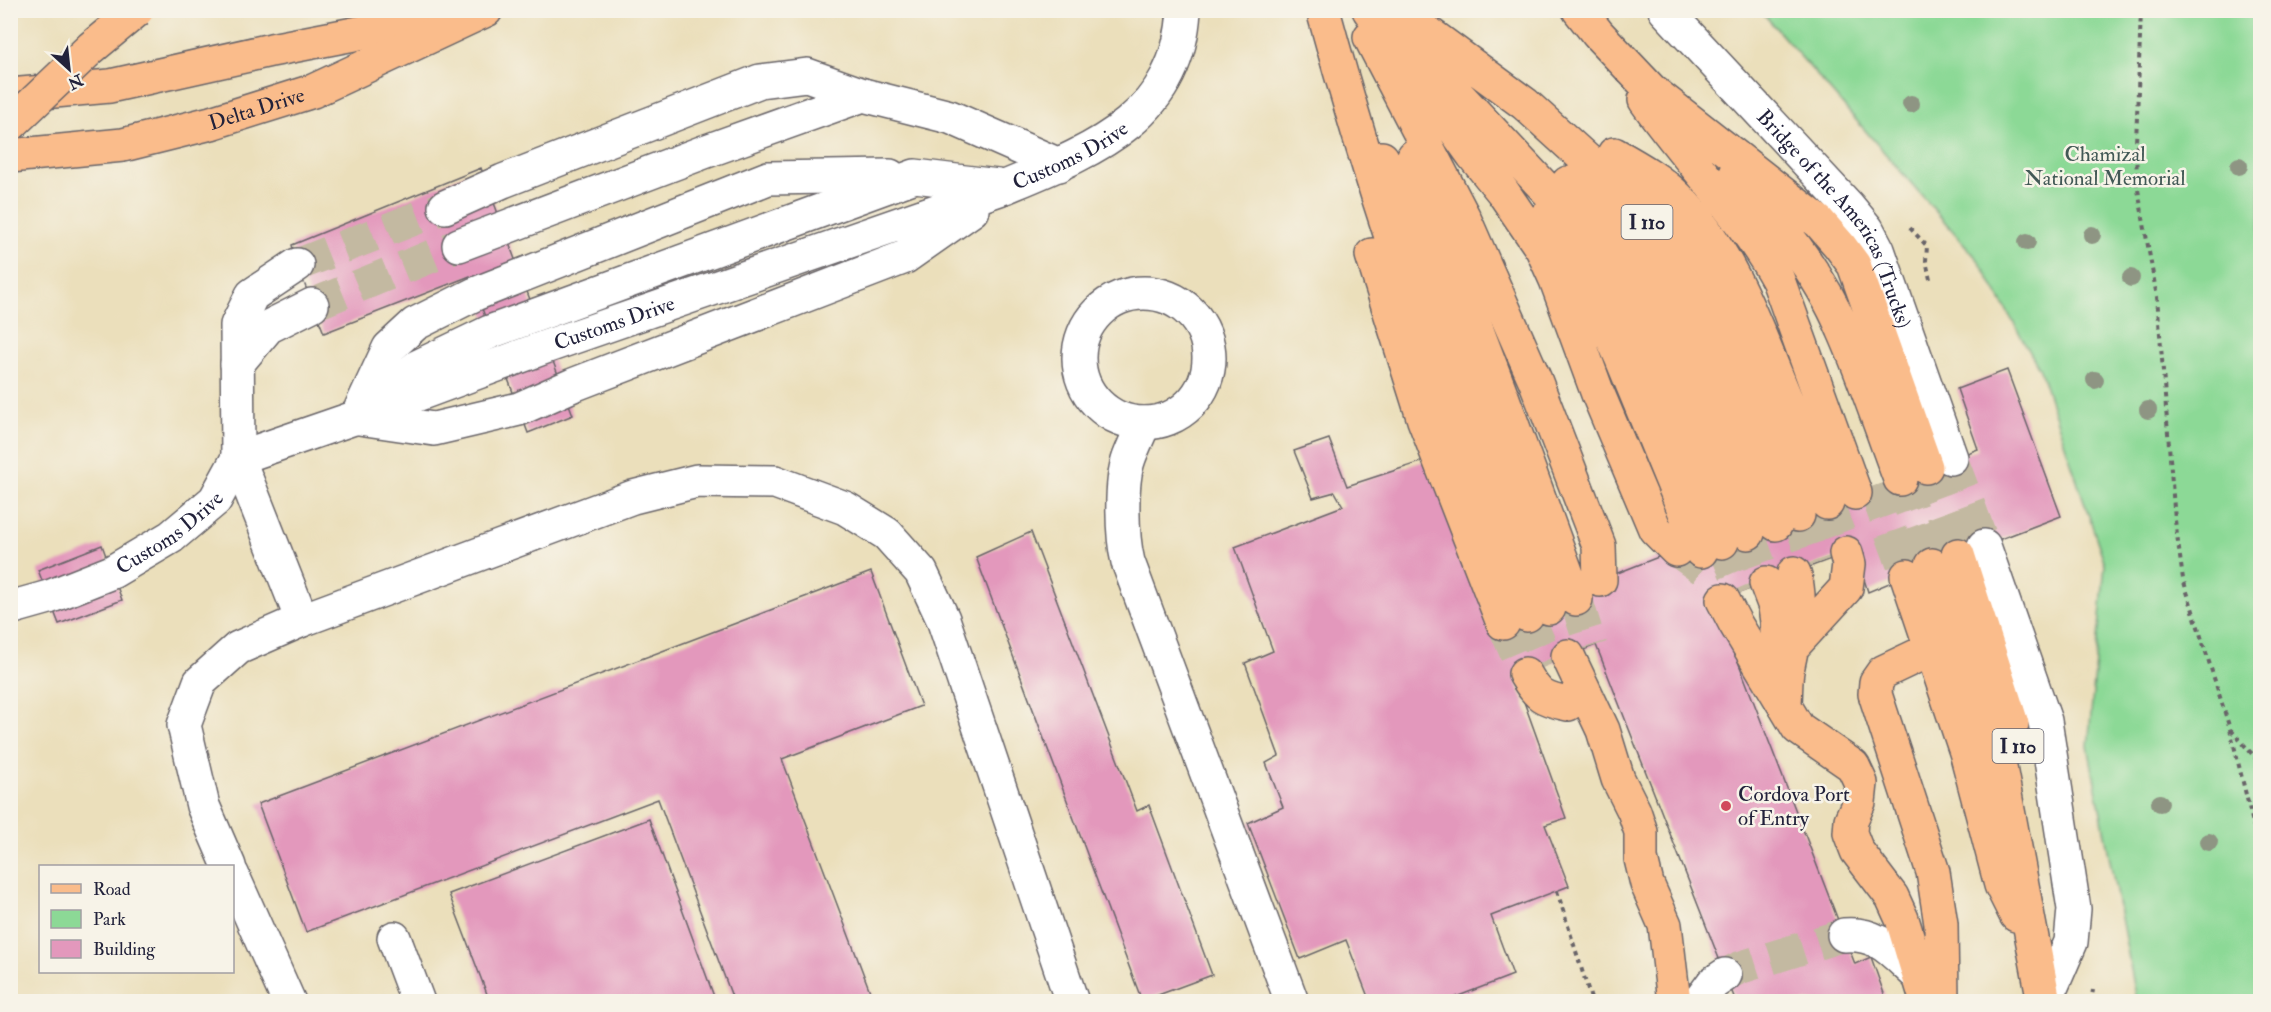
<svg xmlns="http://www.w3.org/2000/svg" width="2271" height="1012" font-family="'IM FELL Double Pica',serif">
<rect width="100%" height="100%" fill="#f7f3e8"/>
<filter id="ink" filterUnits="userSpaceOnUse"><feTurbulence type="fractalNoise" baseFrequency=".0167" numOctaves="2"/><feDisplacementMap in="SourceGraphic" scale="12" xChannelSelector="R" yChannelSelector="G"/><feConvolveMatrix kernelMatrix="1 2 1 2 8 2 1 2 1" color-interpolation-filters="sRGB"/></filter>
<filter id="wash" filterUnits="userSpaceOnUse"><feTurbulence type="fractalNoise" baseFrequency=".008" numOctaves="4" result="noise"/><feDisplacementMap in="SourceGraphic" scale="24" xChannelSelector="R" yChannelSelector="G"/><feGaussianBlur stdDeviation="1.35" result="paint"/><feColorMatrix in="noise" values="0 0 0 0 0 0 0 0 0 0 0 0 0 0 0 0 0 1.4 0 .05"/><feComposite in="paint" operator="in"/></filter>
<g filter="url(#wash)">
<rect width="100%" height="100%" fill="#ebdfbb"/>
<!-- green -->
<path fill="#8cd996" stroke="#577e68" stroke-width="1.5" d="M1761,11H2260V1001H2137L2088,746L2105,564L2040,370L1979,261Z"/>
<g id="blocks">
<!-- building -->
<path fill="#e398bc" d="M481,168L573,415L528,433L470,276L324,333L297,265L292,245Z
M2007,370L2061,516L1932,565L1868,592L1855,550L1715,602L1855,964L1871,957L1887,1002H1736L1596,645L1515,677L1566,818L1545,825L1569,886L1491,916L1513,975L1443,1002H1370L1346,940L1300,959L1248,823L1283,807L1266,763L1279,756L1245,663L1273,651L1235,547L1343,506L1335,492L1313,498L1294,451L1329,439L1347,486L1427,460L1494,626L1600,580L1676,550L1900,479L1978,449L1957,389Z
M1031,532L1137,811L1149,805L1212,975L1142,1001L976,557Z
M102,545L122,600L59,624L38,570Z
M871,572L921,706L782,759L874,1002H734L658,799L306,932L258,804Z
M649,819L716,1002H490L449,894Z"/>
</g>
</g>
<g filter="url(#ink)">
<use href="#blocks" fill-opacity="0" stroke="#686468" stroke-width="1.5"/>
<g fill="none" stroke-linecap="round" stroke-linejoin="round">
<!-- minor-tunnel -->
<path stroke="#c3b9a1" stroke-width="33" stroke-dasharray="33 16" stroke-linecap="butt" d="M297,265L445,207
M312,305L459,245
M1951,458L1984,546
M1725,975L1739,968L1844,935"/>
<!-- highway-tunnel -->
<path stroke="#c3b9a1" stroke-width="33" stroke-dasharray="33 16" stroke-linecap="butt" d="M1926,467L1958,555
M1900,479L1932,565
M1874,486L1907,576
M1827,503L1846,553
M1798,515L1815,564
M1748,533L1766,583
M1722,542L1744,592
M1676,550L1714,577
M1576,599L1591,647
M1527,615L1549,665
M1503,623L1525,674"/>
<defs>
<g id="minor">
<path id="s1" d="M1665,10L1848,206L1867,229L1878,250L1951,458"/>
<path d="M445,207L503,181L760,81L807,75L863,95"/>
<path d="M459,245L704,152L863,95L950,117L1059,165"/>
<path d="M297,265L252,295L237,325L238,458L302,620"/>
<circle cx="1144" cy="358" r="65"/>
<path d="M237,364L268,327L312,305"/>
<path d="M375,402L417,367L490,332L915,176L998,186"/>
<path d="M361,408L389,348L415,324L475,294L768,178L890,176"/>
<path d="M359,418L434,429L519,409L573,385L905,257L972,210"/>
<path d="M1144,423C1139,435 1133,447 1129,458C1120,482 1122,538 1128,562L1292,1002"/>
<path d="M1984,546L2045,721L2074,909L2071,942L2045,1002"/>
<path id="s2" d="M10,608L49,597L112,572L171,537L215,500L238,458L357,417L548,346L1005,187C1092,151 1178,119 1184,10"/>
<path d="M229,866L203,806L184,725L200,682L238,648L302,620L633,497L697,481L775,482L845,508L887,534L921,572L943,619L1072,1002"/>
<path d="M232,874L289,1002"/>
<path d="M1844,935C1879,932 1893,953 1918,975"/>
<path d="M394,938L418,1002"/>
<path d="M1699,1002L1713,983L1725,975"/>
</g>
<g id="major">
<path d="M10,95L110,86L271,50L442,17"/>
<path id="s3" d="M10,156L123,145L211,123L313,91L486,10"/>
</g>
<path id="highway" d="M1323,10C1379,216 1450,416 1527,615
M1369,10L1473,155L1503,192L1542,249L1556,280L1598,394L1655,529L1676,550
M1397,10L1525,104L1623,193L1654,231L1696,310L1776,524
M1579,10L1598,34L1652,91L1819,222L1840,246L1854,265L1926,467
M1393,26L1578,223L1607,263L1651,356L1722,542
M1370,37L1463,216L1535,380L1599,546L1600,580
M1645,100C1688,161 1742,214 1778,280L1855,493
M1614,154C1637,167 1660,180 1678,198C1724,245 1749,308 1773,368C1792,413 1809,458 1827,503
M1414,156L1438,228L1502,396L1576,599
M1382,158L1399,189L1460,352L1549,608
M1735,176C1776,218 1820,274 1843,329C1865,378 1881,429 1900,479
M1568,183L1599,213L1636,257L1654,288L1671,325L1748,533
M1648,192L1679,226L1706,278L1771,440L1798,515
M1546,217L1595,299L1621,357L1701,551
M1372,255L1424,420L1503,623
M1958,555L2012,724
M1932,565L1995,741L2044,1002
M1907,576L1966,752L2001,885L2016,915
M1766,583L1775,607L1777,622V655
M1723,600L1735,623L1798,728L1853,766L1861,783L1859,802L1851,820L1850,833L1857,851L1892,897L1902,919L1927,1002
M1792,647L1846,588L1849,564L1846,553
M1568,656L1603,730L1618,779L1634,811L1641,832V859L1647,884L1665,925L1674,1002
M1525,674C1538,696 1542,699 1568,704
M1785,703C1786,691 1785,678 1788,666C1794,634 1804,605 1794,573
M1942,1002L1941,924L1933,872L1875,694L1876,682L1883,672L1980,626"/>
</defs>
<!-- minor casing -->
<use href="#minor" stroke="#686468" stroke-width="36"/>
<!-- major casing -->
<use href="#major" stroke="#686468" stroke-width="36"/>
<!-- highway casing -->
<use href="#highway" stroke="#686468" stroke-width="36"/>
<!-- path -->
<path stroke="#686468" stroke-width="4" stroke-dasharray="4.5 4.5" stroke-linecap="butt" d="M2141,10L2136,143L2137,184L2157,297L2175,520L2183,579L2230,729L2260,852
M1910,228L1927,246L1926,261L1930,279
M2231,730L2260,763
M2254,828L2260,819
M1557,891L1592,1002
M2091,1002L2093,990"/>
<!-- minor -->
<use href="#minor" stroke="#fff" stroke-width="33"/>
<!-- major -->
<use href="#major" stroke="#fabc8b" stroke-width="33"/>
<!-- highway -->
<use href="#highway" stroke="#fabc8b" stroke-width="33"/>
<defs>
<path id="highway-bridge" d="M10,125L91,48L137,10"/>
</defs>
<!-- highway-bridge casing -->
<use href="#highway-bridge" stroke="#686468" stroke-width="36" stroke-linecap="butt"/>
<!-- highway-bridge -->
<use href="#highway-bridge" stroke="#fabc8b" stroke-width="33"/>
</g>
<!-- trees -->
<g fill="#8e9583">
<circle cx="1911" cy="104" r="9"/>
<circle cx="2239" cy="166" r="9"/>
<circle cx="2092" cy="235" r="9"/>
<circle cx="2027" cy="242" r="9"/>
<circle cx="2131" cy="278" r="9"/>
<circle cx="2095" cy="380" r="9"/>
<circle cx="2148" cy="410" r="9"/>
<circle cx="2160" cy="803" r="9"/>
<circle cx="2209" cy="842" r="9"/>
</g>
</g>
<!-- markers -->
<circle fill="#d1495b" stroke="#f7f3e8" stroke-width="2" cx="1726" cy="806" r="6"/>
<g text-anchor="middle" dominant-baseline="central" stroke-width="5" stroke-linejoin="round" paint-order="stroke">
<!-- shield labels -->
<g fill="#f7f3e8" stroke="#62616f" stroke-width="1.5">
<rect x="1621.5" y="205" width="51" height="34" rx="4.5"/>
<rect x="1992.5" y="729" width="51" height="34" rx="4.5"/>
</g>
<g font-size="20" font-weight="bold" fill="#22223b">
<text x="1647" y="222">I 110</text>
<text x="2018" y="746">I 110</text>
</g>
<!-- street labels -->
<g font-size="21" fill="#22223b" stroke="#f7f3e8">
<text stroke="none"><textPath href="#s3" startOffset="252">Delta Drive</textPath></text>
<text stroke="none"><textPath href="#s2" startOffset="1168">Customs Drive</textPath></text>
<text stroke="none"><textPath href="#s1" startOffset="272">Bridge of the Americas (Trucks)</textPath></text>
<text stroke="none"><textPath href="#s2" startOffset="682">Customs Drive</textPath></text>
<text stroke="none"><textPath href="#s2" startOffset="178">Customs Drive</textPath></text>
</g>
<!-- park labels -->
<g font-size="21" fill="#425956" stroke="#f7f3e8">
<text x="2105" y="154">Chamizal<tspan x="2105" dy="24">National Memorial</tspan></text>
</g>
<!-- poi labels -->
<g font-size="21" fill="#22223b" stroke="#f7f3e8" text-anchor="start">
<text x="1738" y="794">Cordova Port<tspan x="1738" dy="24">of Entry</tspan></text>
</g>
</g>
<!-- margin -->
<rect width="2271" height="1012" fill="none" stroke="#f7f3e8" stroke-width="36"/>
<!-- legend -->
<rect x="39" y="865" width="195" height="108" fill="#f7f3e8" stroke="#a29fa3" stroke-width="1.5"/>
<rect x="51" y="884" width="30" height="9" fill="#fabc8b" stroke="#a29fa3" stroke-width="1.5"/>
<text x="93" y="895" font-size="18" fill="#22223b">Road</text>
<rect x="51" y="910" width="30" height="18" fill="#8cd996" stroke="#a29fa3" stroke-width="1.5"/>
<text x="93" y="925" font-size="18" fill="#22223b">Park</text>
<rect x="51" y="940" width="30" height="18" fill="#e398bc" stroke="#a29fa3" stroke-width="1.5"/>
<text x="93" y="955" font-size="18" fill="#22223b">Building</text>
<!-- north arrow -->
<g transform="translate(69 69) rotate(153)" stroke="#f7f3e8" stroke-width="4.5" paint-order="stroke">
<path d="M0-4.5L10 22L0 15L-10 22Z" fill="#22223b"/>
<text y="-9" font-size="16" font-weight="bold" text-anchor="middle" fill="#22223b">N</text>
</g>
</svg>
